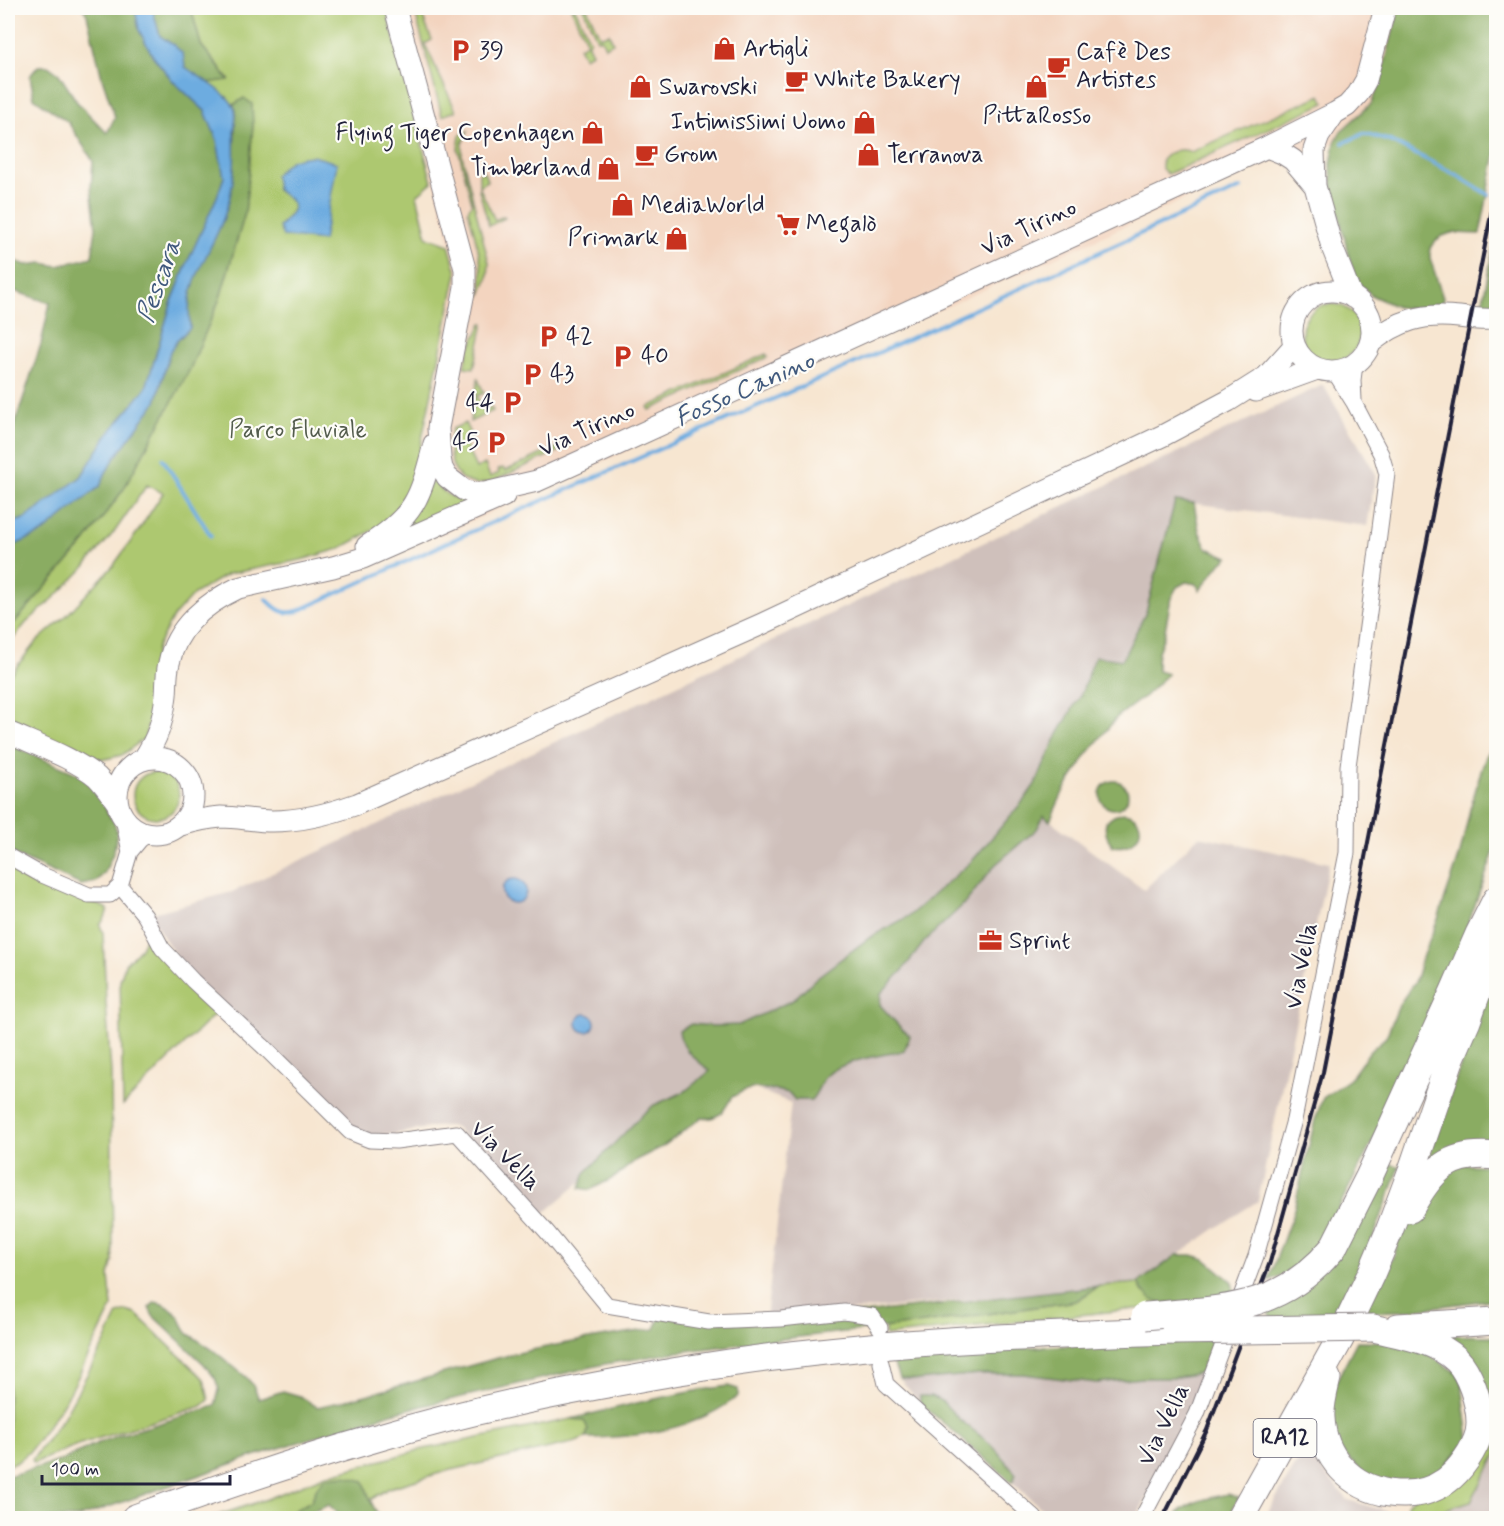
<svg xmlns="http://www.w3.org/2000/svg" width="1504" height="1526" font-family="Mynerve,sans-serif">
<rect width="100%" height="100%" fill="#fdfcf7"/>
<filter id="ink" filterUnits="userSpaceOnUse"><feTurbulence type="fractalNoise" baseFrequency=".0167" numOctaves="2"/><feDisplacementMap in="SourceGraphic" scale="12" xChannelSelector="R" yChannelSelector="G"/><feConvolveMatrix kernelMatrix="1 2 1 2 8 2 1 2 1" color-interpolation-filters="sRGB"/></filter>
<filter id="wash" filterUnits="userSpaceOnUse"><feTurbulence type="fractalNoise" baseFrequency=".008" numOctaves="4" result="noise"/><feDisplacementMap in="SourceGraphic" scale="24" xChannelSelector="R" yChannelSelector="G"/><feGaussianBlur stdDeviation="1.35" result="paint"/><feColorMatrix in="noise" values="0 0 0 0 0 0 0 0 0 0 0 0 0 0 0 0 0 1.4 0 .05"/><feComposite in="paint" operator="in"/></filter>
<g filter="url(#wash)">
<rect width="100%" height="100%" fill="#f7e6d1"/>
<!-- built -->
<path fill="#f3d4bf" d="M389,8H1402L1380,131L1276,158L440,535L420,466L458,273Z"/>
<!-- industrial -->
<path fill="#cfc0bb" d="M1323,385L1376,474L1367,526L1175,501L1146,612L1044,816L1144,890L1199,836L1329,863L1258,1201L1225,1222L1138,1283L766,1319L791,1103L710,1071L549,1209L538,1217L455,1127L447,1126L432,1127L395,1134L369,1136L348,1125L184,969L149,914L232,892Z
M1210,1369L1190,1414L1136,1518H1052L1012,1482L1016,1474L972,1430L958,1418L943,1402L932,1396H920V1403L899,1378L919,1380L979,1374H1023L1097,1383L1141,1378H1173Z
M1305,1450L1348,1500L1409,1518H1264Z
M1496,1455V1518H1418L1471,1501Z"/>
<!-- green -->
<path fill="#adc86f" stroke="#687555" stroke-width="1.5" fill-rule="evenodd" d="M191,8H386L432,182L417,195L427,237L449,245L457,273L418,458L405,500L379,527L339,549L301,560L228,574L194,594L173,617L157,647L152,674L149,719L145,738L122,755L106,759L88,758L8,721V674L10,675L36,642L67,615L113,566L139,530L163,493L147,485L115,531L82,570L54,598L26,623L8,645V630L85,542L123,490L190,369L220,298L245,213L253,125L244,99L233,105L227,97L207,83L229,79L201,45ZM337,163L283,236L279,226C297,207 300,205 277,190Z
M414,8H419L432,40L425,44L456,111L442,116Z
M571,8H575L590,41L588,45L592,53L584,57L579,47L587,43Z
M583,8H587L600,37L609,33L613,43L605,47L602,40L597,39Z
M1321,95L1325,103L1170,173L1168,174L1162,169V160C1170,151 1180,147 1191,152Z
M468,131L462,144V155L489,263L488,277L480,297C486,267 475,238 468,210L472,203L458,149L460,135Z
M483,171L488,181L479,186L495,220L504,216L505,218L489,226L479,190V173Z
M1302 333a29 29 0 1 1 58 0a29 29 0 1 1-58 0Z
M482,323H484L474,368L464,367L469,350Z
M766,354L768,357L650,410L648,407Z
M478,379L484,393L477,396L483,410L491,407L493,411L470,422Z
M465,423L472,438L464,442L476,468L485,464L490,477L499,473L498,470L503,468L505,471L568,442L570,446L493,481C489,482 483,484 479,484C449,483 447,452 452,429Z
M433,479C445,495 447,496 467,501L465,504L402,531Z
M133 795a23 23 0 1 1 46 0a23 23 0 1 1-46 0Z
M8,861L39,878L108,909L105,918L100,925L103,933L106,1004L111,1072L113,1260L109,1276L112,1307L71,1391L56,1415L29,1452L16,1463L8,1465Z
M150,933L220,1009L123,1105L120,981L125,964L141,948L145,939Z
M1138,1283L1143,1292L1172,1305L885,1336V1327L917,1324L1076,1301L1099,1286Z
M126,1311L136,1314L204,1379L209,1400L202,1406L77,1445L34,1463L32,1460L63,1418L105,1342L118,1314Z
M571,1419L584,1420L588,1429L586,1438L576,1442L532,1452L447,1471L389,1488L370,1500L363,1481L318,1486L312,1501L292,1512L277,1513L263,1518H210L267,1499L324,1476L419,1450Z
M1485,1426L1496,1435V1455L1471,1501L1418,1518H1406V1508L1408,1503Z"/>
<!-- forest -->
<path fill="#8aac62" stroke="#56674e" stroke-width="1.5" d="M83,8H135L139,30L153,56L173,81L205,111L217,140L224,177L217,197L188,261L171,304L146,388L107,436L81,477L26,518L8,525V445L41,344L50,303L8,289V258L26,265L42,263L58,266L92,257L96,228L91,188L93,161L68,122L34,98L30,76L38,66H48L59,74L77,102L107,133L115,117L102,78L87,15Z
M152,8H191L201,45L229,80L207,83L185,67L175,46L160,36Z
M1399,8H1496V153L1480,234L1451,233L1440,237L1430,248V258L1443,298L1442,303L1415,309L1397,307L1373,296L1358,283L1350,261L1332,186L1331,164L1335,142L1341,131L1371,104L1380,83Z
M244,98L252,104L253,125L245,213L220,298L190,369L123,490L85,542L8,630V548L42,532L100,486L106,472L116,456L156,402L170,351L178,340L190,328C189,314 188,300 193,287C201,260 218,237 226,211C235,182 234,140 236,110L233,105Z
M1496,233V306L1482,305Z
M1175,501L1194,503L1199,531L1207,548L1228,557L1221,563L1200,590L1196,584L1186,582L1177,587L1171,598L1164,636L1158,652L1157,663L1158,671L1168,674L1145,696L1117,717L1086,756L1064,790L1050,821L1044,816L1037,829L995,865L966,902L925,941L902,971L881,993L880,1005L899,1026L910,1036L904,1051C882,1055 842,1060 826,1076C820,1082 818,1093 811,1100H795L789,1093L775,1090L755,1088L743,1091L732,1097L722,1113L712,1118H701L662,1147L636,1160L615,1177L590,1190L580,1188L585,1173L604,1154L642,1115L654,1105L684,1092L710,1071C697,1060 681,1050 679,1031L691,1024L714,1026L739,1025L793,1000L816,978L869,938L909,916L972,861L1024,800L1036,783L1057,736L1081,694L1095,656L1122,660L1146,612Z
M1496,738V846L1464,936L1403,1082L1316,1252L1283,1275L1268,1281L1293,1213L1315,1120L1323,1098L1350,1079L1370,1051L1386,1037L1400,1003L1415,982L1423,955L1437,922L1460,854L1470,809L1482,768L1487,754Z
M8,744L92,780L102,793L104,802L107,813L114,822L117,832L114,851L105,872L96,882L81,885L8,852Z
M1100 795a14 14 0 1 1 28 0a14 14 0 1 1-28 0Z
M1122,813C1152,815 1142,851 1113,846C1107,838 1104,832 1106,822L1114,816Z
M1496,963V1146L1425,1168Z
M1391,1164L1400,1167L1344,1315L1272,1320L1269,1312V1307L1383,1167Z
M1457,1164L1496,1166V1299L1403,1311L1357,1312L1381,1272L1394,1257L1398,1241L1417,1201Z
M1177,1255H1192L1205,1259L1232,1282L1234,1292L1229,1301L1159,1303C1149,1300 1143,1292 1138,1283Z
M1099,1286L1076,1301L917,1324L799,1337L678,1352L605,1364L392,1413L254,1456L77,1518H8V1476L63,1460L91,1446L119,1435L154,1425L215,1406L219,1390L215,1378L204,1364L153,1316L149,1308L155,1302L162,1304L170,1308L179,1317L187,1333L213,1350L246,1377L253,1385L259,1399L283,1391L300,1396L317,1407C378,1394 437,1374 498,1358C549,1345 603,1336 655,1329L660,1317L768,1324Z
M1437,1335L1496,1336V1435L1485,1426Z
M1222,1339L1210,1369L1199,1373L1173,1378H1141L1097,1383L1023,1374H979L919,1380L899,1378L893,1362L907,1357L937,1351Z
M1357,1341L1410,1342L1461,1376L1469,1440L1428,1483L1375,1484L1333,1444L1330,1393Z
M728,1386L738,1389V1396C696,1430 638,1438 586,1438L588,1429L584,1420L571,1419C623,1406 675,1393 728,1386Z
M920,1396H932L943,1402L958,1418L993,1446L1016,1474L1012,1482L920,1403Z
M345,1476L364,1481C368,1494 372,1509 382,1518H343L329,1505L297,1518H263L277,1513L292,1512L311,1501L318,1486L325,1478Z
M1228,1494L1239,1498L1228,1518H1174C1183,1502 1210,1498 1228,1494Z"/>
<!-- water -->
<path fill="#6dace0" stroke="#48678e" stroke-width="1.5" d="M135,8H152L160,36L175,46L183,54L185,67C199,77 227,92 234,107C238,114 234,126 234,134C235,162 235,184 226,211C218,238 201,260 193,287C188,300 189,314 190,328L179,338L170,351L156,402L116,456L106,472L100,486L42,533L8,548V525L26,518L81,477L107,436L146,388L171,304L188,261L217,197L224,177L217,140L205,111L173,81L153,56L139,30Z
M313,156L337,163L323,241L283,236L279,227C297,208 300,205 277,190L275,175C290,160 291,158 313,156Z
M502 891a12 12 0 1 1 24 0a12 12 0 1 1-24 0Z
M577 1023a9 9 0 1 1 18 0a9 9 0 1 1-18 0Z"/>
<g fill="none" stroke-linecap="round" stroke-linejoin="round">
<!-- stream -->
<path stroke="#6dace0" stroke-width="4" d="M1343,143L1363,134H1367L1390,141L1457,175L1489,195
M163,459L211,536
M266,599C276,609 284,616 298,611L464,535L869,357L1241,188"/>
</g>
</g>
<g filter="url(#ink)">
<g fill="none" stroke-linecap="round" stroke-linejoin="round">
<defs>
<path id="street" d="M1354,400L1353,380L1355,364
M123,818L130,852
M8,856L40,874L89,895H110L120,886L130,852L140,840L148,834
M120,886L145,916L162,948L193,981L266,1049L350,1132L370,1140L396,1141L457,1133L547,1232L607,1305L709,1322L781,1319L844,1312L872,1316L880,1328
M881,1363L886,1384L1035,1518
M1142,1518L1197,1414L1256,1256L1294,1120L1347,853L1348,766L1370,605L1387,474L1381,454L1354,403L1334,371"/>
<path id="secondary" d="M395,8L465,269V287L438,428L440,458L442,468L447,477L464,490L474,493H485L537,481L601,452L1267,147L1335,113L1347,106L1358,94L1366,80L1385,8
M1334,114L1319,136L1314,150L1315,186L1332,247L1352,297
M1267,147L1282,153L1293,160L1315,186
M1292 331a40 40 0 1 1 80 0a40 40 0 1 1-80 0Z
M1370,343C1399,320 1422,313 1459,317C1473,319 1481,320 1496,319
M1256,391L1317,369
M367,546C416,515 420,498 434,444
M8,732C34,744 76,759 97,777C105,785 111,794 118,804
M117 796a38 38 0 1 1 76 0a38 38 0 1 1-76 0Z
M143,760C158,738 163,721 166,695C167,685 166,674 169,663C176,627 206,603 238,588L333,567L363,558L504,496
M181,825C194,821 207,818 221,817C238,817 255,821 272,821C302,821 329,814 357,804L762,624L1164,435L1228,401L1266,377L1294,346"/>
<path id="highway" d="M1410,1209C1432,1169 1449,1151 1496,1156
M1333,1248L1369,1177L1454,991L1479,934L1496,900
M1398,1327L1496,1321
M1327,1378C1324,1391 1320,1405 1321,1418C1323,1458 1351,1487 1389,1493C1409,1496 1429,1493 1446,1481C1460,1471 1475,1449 1479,1433C1482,1418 1478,1402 1473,1388C1469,1377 1465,1368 1457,1360C1435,1339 1401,1335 1373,1328
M135,1518C214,1489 293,1462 373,1439C446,1417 521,1400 596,1386C661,1374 726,1362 791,1355C918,1340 1047,1335 1175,1331
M1240,1518L1340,1339L1371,1274L1388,1234L1412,1170L1450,1060L1467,1021L1496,939"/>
</defs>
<!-- street casing -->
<use href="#street" stroke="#8c8486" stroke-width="17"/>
<!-- secondary casing -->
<use href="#secondary" stroke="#8c8486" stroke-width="23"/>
<!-- highway casing -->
<use href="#highway" stroke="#8c8486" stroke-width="29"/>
<!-- street -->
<use href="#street" stroke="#fff" stroke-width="15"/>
<!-- secondary -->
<use href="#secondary" stroke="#fff" stroke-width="21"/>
<!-- highway -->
<use href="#highway" stroke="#fff" stroke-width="27"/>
<!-- rail -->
<path stroke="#22223b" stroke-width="4" d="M1163,1518L1207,1430L1270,1262L1323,1072L1496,189"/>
<defs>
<path id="highway-bridge" d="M1145,1316C1221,1309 1280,1312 1333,1248
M1175,1331L1373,1328"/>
</defs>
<!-- highway-bridge casing -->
<use href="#highway-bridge" stroke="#8c8486" stroke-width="29" stroke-linecap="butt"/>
<!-- highway-bridge -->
<use href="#highway-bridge" stroke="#fff" stroke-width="27"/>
</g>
</g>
<!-- icons -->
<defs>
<symbol id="shop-bare" viewBox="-9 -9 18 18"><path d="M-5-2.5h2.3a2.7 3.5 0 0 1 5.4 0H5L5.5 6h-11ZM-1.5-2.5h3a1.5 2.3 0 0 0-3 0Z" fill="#c8321e" stroke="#fdfcf7" stroke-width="2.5" paint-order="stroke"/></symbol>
<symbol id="parking-bare" viewBox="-9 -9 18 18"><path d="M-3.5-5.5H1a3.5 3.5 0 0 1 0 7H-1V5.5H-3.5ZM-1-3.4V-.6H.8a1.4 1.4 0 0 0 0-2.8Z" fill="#c8321e" stroke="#fdfcf7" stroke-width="2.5" paint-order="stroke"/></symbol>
<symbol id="cafe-bare" viewBox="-9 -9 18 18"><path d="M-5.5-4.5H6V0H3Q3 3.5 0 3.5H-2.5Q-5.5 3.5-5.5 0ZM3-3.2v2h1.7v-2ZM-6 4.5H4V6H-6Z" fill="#c8321e" stroke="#fdfcf7" stroke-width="2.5" paint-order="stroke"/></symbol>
<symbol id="supermarket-bare" viewBox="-9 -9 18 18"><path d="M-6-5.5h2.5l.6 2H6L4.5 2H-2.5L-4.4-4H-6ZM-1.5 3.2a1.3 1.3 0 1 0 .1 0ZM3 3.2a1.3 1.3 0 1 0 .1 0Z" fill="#c8321e" stroke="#fdfcf7" stroke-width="2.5" paint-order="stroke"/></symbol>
<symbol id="office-bare" viewBox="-9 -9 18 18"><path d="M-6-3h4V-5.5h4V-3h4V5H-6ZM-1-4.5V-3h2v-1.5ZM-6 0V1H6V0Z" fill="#c8321e" stroke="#fdfcf7" stroke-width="2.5" paint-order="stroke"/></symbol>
</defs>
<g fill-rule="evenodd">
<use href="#shop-bare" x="708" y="32" width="33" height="33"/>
<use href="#parking-bare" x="444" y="34" width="33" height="33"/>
<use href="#cafe-bare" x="1042" y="50" width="33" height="33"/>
<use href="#cafe-bare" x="780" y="64" width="33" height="33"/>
<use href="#shop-bare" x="1020" y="70" width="33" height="33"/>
<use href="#shop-bare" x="624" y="70" width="33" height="33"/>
<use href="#shop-bare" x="848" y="106" width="33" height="33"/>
<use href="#shop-bare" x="576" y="116" width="33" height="33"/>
<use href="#cafe-bare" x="630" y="138" width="33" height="33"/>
<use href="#shop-bare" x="852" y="138" width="33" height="33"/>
<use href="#shop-bare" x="592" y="152" width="33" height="33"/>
<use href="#shop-bare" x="606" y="188" width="33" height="33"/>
<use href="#supermarket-bare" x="772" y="208" width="33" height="33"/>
<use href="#shop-bare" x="660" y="222" width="33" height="33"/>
<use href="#parking-bare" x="532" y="320" width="33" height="33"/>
<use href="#parking-bare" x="606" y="340" width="33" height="33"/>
<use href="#parking-bare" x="516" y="358" width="33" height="33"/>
<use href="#parking-bare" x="496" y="386" width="33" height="33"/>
<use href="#parking-bare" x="480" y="426" width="33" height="33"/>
<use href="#office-bare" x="974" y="924" width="33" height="33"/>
</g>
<g text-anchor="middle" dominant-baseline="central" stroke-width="4.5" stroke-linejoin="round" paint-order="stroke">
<!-- shield labels -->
<rect fill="#fdfcf7" stroke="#646373" stroke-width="1.5" x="1253.5" y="1419" width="63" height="38" rx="4.5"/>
<g font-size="22" font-weight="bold" fill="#22223b">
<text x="1285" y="1438">RA12</text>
</g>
<!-- poi labels -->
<g font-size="24" fill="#22223b" stroke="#fdfcf7" text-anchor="start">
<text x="743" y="49">Artigli</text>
<text x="479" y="51">39</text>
<text x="1076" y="52">Cafè Des<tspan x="1076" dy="28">Artistes</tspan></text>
<text x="814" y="80">White Bakery</text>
<text x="659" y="87">Swarovski</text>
<text x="1037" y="116" text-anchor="middle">PittaRosso</text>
<text x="846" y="122" text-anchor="end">Intimissimi Uomo</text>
<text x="575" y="133" text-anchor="end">Flying Tiger Copenhagen</text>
<text x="664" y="154">Grom</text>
<text x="887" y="155">Terranova</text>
<text x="591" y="168" text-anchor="end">Timberland</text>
<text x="641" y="205">MediaWorld</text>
<text x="806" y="224">Megalò</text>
<text x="659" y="238" text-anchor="end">Primark</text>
<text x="566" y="337">42</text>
<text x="641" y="356">40</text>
<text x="550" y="374">43</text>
<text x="494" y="403" text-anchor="end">44</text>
<text x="479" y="442" text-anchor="end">45</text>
<text x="1009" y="941">Sprint</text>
</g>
<!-- street labels -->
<g font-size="24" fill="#22223b" stroke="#fdfcf7">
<text transform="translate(1029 228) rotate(-25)">Via Tirino</text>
<text transform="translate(587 430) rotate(-24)">Via Tirino</text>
<text transform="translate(1302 966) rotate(-79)">Via Vella</text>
<text transform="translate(505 1156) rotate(45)">Via Vella</text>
<text transform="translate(1164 1425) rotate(-64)">Via Vella</text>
</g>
<!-- park labels -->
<g font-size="24" fill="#535c4d" stroke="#fdfcf7">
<text x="298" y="430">Parco Fluviale</text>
</g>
<!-- water labels -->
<g font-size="26" font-style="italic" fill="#40597d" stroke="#fdfcf7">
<text transform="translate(160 281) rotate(-70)">Pescara</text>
<text transform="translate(745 390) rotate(-24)">Fosso Canino</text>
</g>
</g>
<!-- margin -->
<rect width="1504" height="1526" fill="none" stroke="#fdfcf7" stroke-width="30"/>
<!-- scale -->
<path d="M42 1475v9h188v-9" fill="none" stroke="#22223b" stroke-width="3"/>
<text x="51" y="1475" font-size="18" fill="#22223b" stroke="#fdfcf7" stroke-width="4.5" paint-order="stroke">100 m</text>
</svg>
